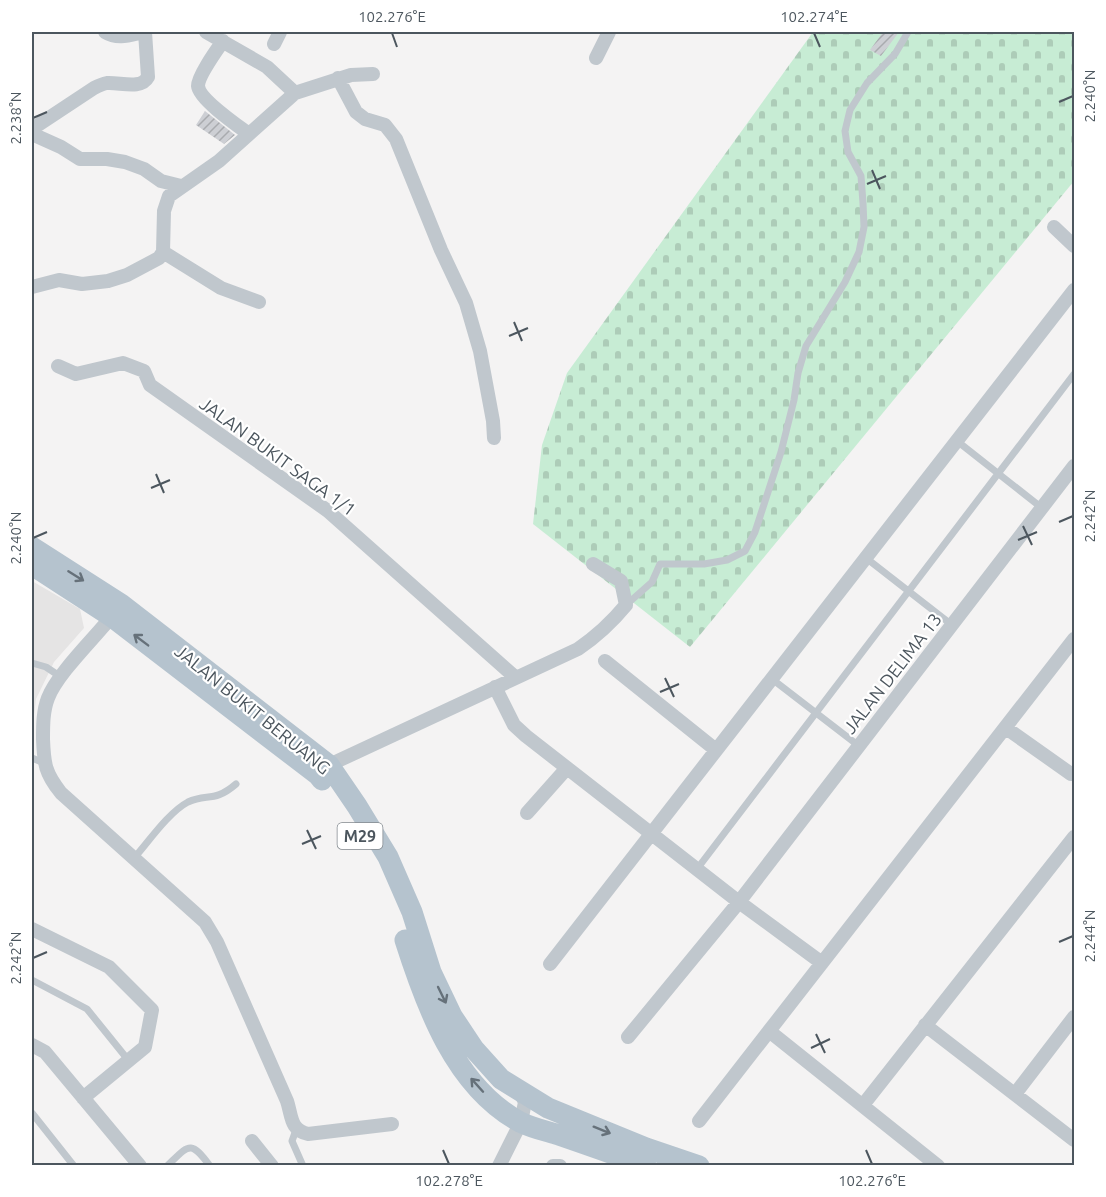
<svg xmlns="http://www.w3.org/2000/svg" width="1106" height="1197" font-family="Ubuntu,sans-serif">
<defs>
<pattern id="cemetery-stones" width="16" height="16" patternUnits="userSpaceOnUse" patternTransform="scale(1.5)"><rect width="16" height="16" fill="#c7ecd4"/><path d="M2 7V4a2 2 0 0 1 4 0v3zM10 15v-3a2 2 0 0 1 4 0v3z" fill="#adccb8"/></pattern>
<pattern id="building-hatch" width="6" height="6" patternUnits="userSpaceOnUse" patternTransform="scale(1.5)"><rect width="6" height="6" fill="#cdcfd4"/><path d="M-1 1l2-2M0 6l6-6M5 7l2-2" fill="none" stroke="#a9abaf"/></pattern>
</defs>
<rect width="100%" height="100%" fill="#f4f3f3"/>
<!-- education -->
<path fill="#e5e4e4" d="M32,581L80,609L84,628L54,662L36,699L32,732Z"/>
<!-- cemetery -->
<path fill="url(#cemetery-stones)" d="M813,32H1074V181L690,647L533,524L542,445L567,373Z"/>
<!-- building -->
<path fill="url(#building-hatch)" d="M883,32H899L881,56L870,50Z
M205,111L235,135L224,144L196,125Z"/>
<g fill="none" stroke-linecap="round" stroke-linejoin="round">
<!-- service -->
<path stroke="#c0c7cd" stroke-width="7" d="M957,441L1042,508
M866,558L952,625
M626,605L652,582L660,564H704L727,560L745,551L755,532L781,452L794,400L798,373L806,346L845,282L859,252L864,227L863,203L861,176L848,152L845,131L850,110L867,83L895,54L908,32
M32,663L46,667L61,677
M772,679L859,746
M32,758L44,763
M135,857C149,841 169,812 188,802C207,793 214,803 236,784
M697,869L1074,374
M32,980L87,1009L129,1061
M32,1113L74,1166
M296,1130L292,1141L303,1166
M167,1166C189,1145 190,1139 210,1166"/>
<!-- minor -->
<path stroke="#c0c7cd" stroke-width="14" d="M105,32C118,40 130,35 143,32
M206,32L267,67L295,93L351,75L373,74
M223,41C216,51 198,76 198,86C199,99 238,126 249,134
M274,44L280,32
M596,58L609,32
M338,78L356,112L365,119L385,125L396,139L441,250L466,303L480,351L493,421L494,438
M32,129L94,88C98,86 102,84 107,83C120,82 141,90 148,77L145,32
M32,134L61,147L80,159H107L125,162L144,169L161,181L181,186
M1054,227L1074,246
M163,252L221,288L259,302
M32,287L59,280L82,284L108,281L127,275L159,258L163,252L164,211L169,196L219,161L295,93
M58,366L76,374L123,363L144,371L150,385L328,511L515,677
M116,611C98,635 58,672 48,698C43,711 43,725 43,739C44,764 45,773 61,793L205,922L217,942L287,1101C292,1116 290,1130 308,1134L392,1124
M605,661L716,750
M495,687L514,725L526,736L739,902L822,963
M1006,728L1071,774
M329,765L578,649C597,636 612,622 626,605L621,581L593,564
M527,813L567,768
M32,929L109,967L152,1010L145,1047L83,1098
M550,964L1074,290
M925,1025L1074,1140
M769,1031L938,1166
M628,1037L739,902L1074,466
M32,1045L45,1052L140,1166
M1015,1094L1074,1017
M863,1105L1074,837
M699,1121L1074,639
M252,1141L272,1166
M499,1166L521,1122L525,1102L520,1092
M553,1166H560"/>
<!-- primary -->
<path stroke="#b5c3ce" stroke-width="21" d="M32,547L121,604L329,765L357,806L388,857L412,912L431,972L452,1016L474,1049L501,1079L548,1108L646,1148L699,1166
M32,565L112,617L318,775L322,780
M405,940C426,1006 455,1087 520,1122C532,1128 546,1131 559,1135C588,1145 617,1155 646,1166"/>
</g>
<!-- one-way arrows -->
<defs><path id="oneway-shaft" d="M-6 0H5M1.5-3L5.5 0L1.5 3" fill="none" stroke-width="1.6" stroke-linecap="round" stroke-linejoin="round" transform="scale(1.5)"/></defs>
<g stroke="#66717a">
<use href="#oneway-shaft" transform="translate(76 576) rotate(32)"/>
<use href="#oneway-shaft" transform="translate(141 640) rotate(-143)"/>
<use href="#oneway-shaft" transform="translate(442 995) rotate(64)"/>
<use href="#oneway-shaft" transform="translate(477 1085) rotate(-132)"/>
<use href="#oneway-shaft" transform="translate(602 1130) rotate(22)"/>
</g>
<!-- ticks -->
<path fill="none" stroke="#4c565e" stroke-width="2" d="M392,33L397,47M814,33L820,47M1059,102L1073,96M33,118L47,112M872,170L880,189M867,184L886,176M514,322L522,341M509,336L528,328M156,474L164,493M151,488L170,480M1059,522L1073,516M1023,526L1032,545M33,538L47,532M1018,540L1037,532M665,678L674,697M660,692L679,684M307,830L316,849M302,844L321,836M1059,942L1073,936M33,958L47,952M816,1034L825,1053M811,1048L830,1039M443,1150L449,1164M866,1150L872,1164"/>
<g text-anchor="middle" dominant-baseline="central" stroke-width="4.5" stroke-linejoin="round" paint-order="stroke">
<!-- shield labels -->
<rect fill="#fff" stroke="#82898e" stroke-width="1.5" x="337.5" y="823" width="45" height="26" rx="4.5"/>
<g font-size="16" font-weight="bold" fill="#4c565e">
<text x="360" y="836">M29</text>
</g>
<!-- street labels -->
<g font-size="18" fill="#4c565e" stroke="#fff">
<text transform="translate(278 456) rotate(36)">JALAN BUKIT SAGA 1/1</text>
<text transform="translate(892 673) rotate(-52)">JALAN DELIMA 13</text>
<text transform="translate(253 709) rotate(39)">JALAN BUKIT BERUANG</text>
</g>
</g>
<!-- border -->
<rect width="1106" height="1197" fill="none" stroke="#ffffff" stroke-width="66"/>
<rect x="33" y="33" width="1040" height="1131" fill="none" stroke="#4c565e" stroke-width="2"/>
<g font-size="15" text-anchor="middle" fill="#4c565e">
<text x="392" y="22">102.276°E</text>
<text x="814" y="22">102.274°E</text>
<text transform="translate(1090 96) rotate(-90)" y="5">2.240°N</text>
<text transform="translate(16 118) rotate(-90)" y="5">2.238°N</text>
<text transform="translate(1090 516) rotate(-90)" y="5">2.242°N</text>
<text transform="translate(16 538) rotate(-90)" y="5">2.240°N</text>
<text transform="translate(1090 936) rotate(-90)" y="5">2.244°N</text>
<text transform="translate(16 958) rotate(-90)" y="5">2.242°N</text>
<text x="449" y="1186">102.278°E</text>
<text x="872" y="1186">102.276°E</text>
</g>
</svg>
